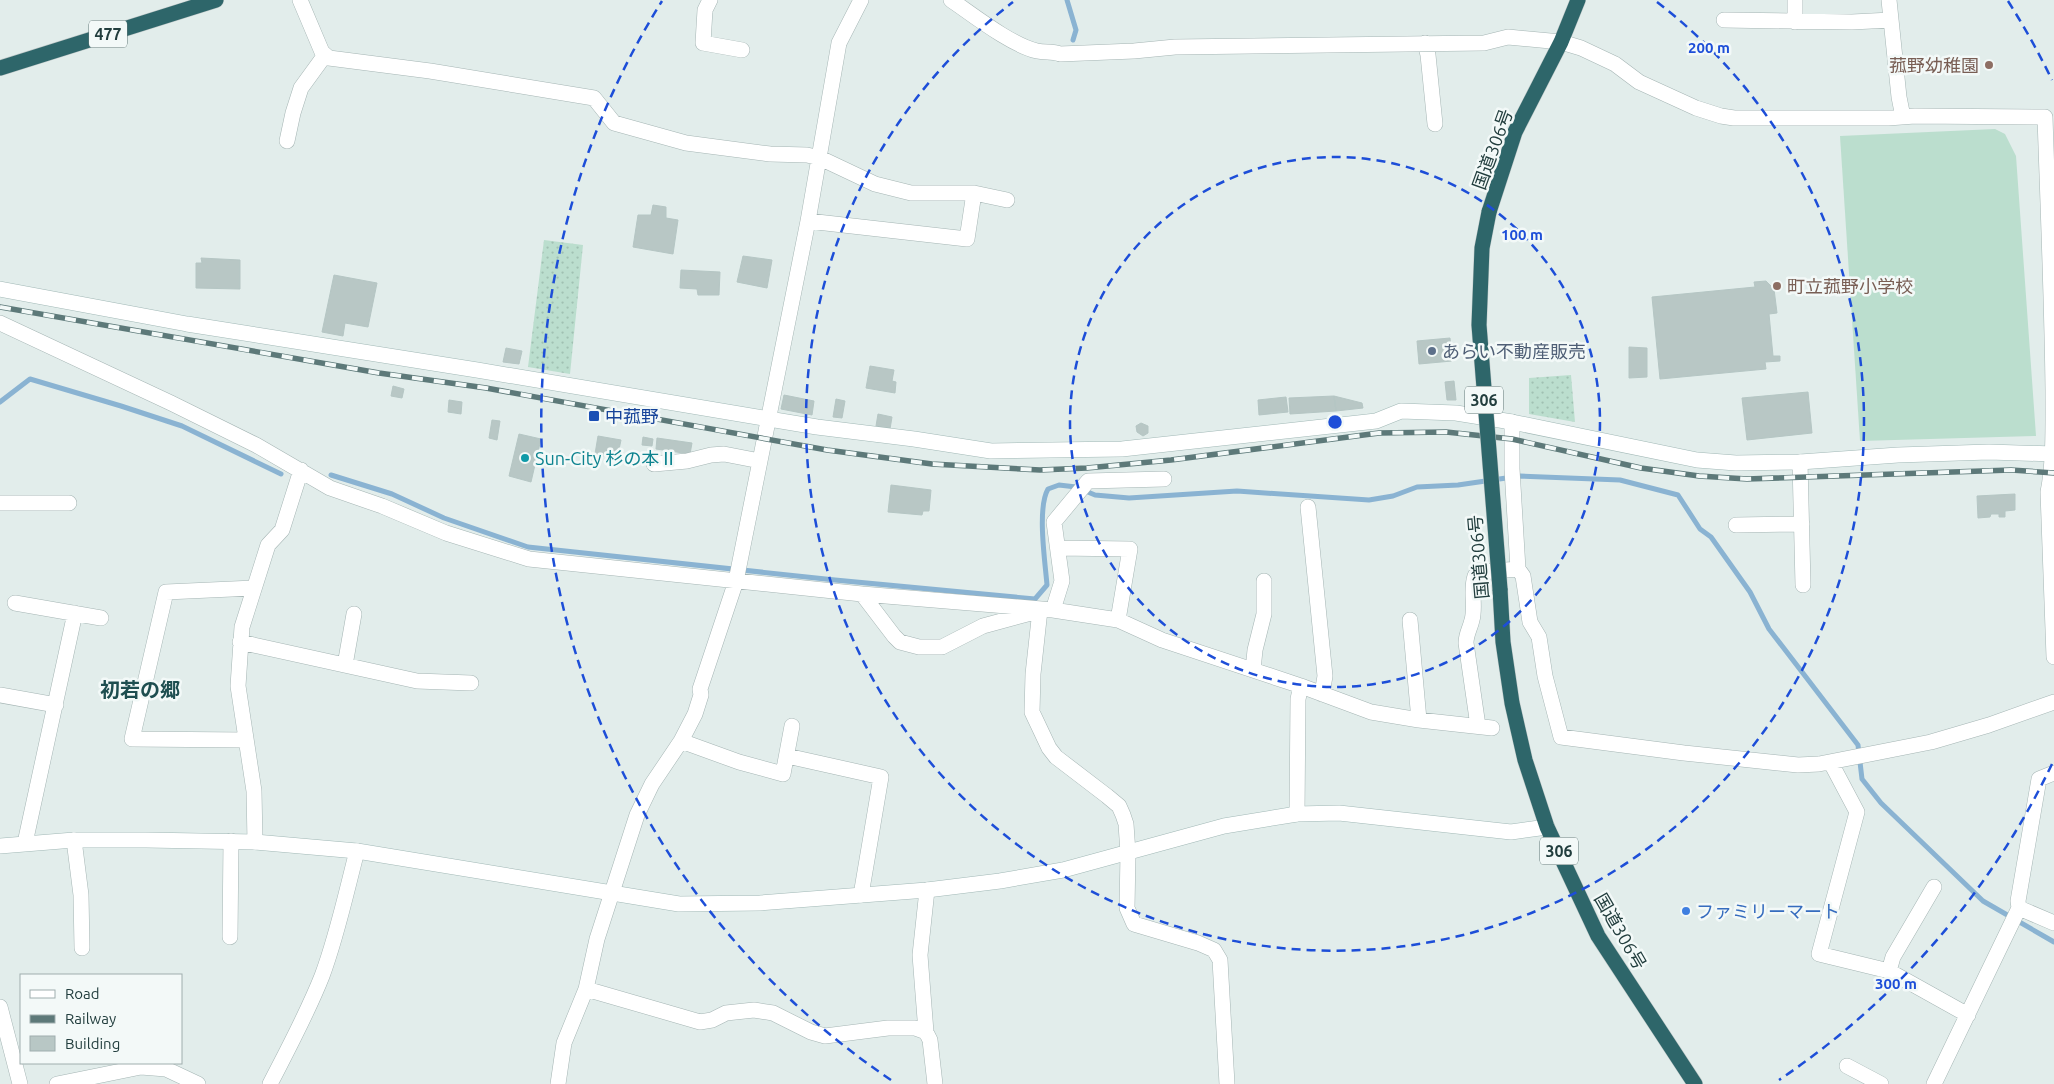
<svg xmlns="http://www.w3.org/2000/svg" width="2054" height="1084" font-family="Ubuntu,'Noto Sans JP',sans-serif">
<defs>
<pattern id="grass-dots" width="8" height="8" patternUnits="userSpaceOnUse" patternTransform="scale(1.25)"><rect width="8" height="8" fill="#bbdece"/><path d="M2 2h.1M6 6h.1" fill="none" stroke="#a0c0b2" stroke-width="1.8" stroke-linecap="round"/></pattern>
</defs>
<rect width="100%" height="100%" fill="#e2edeb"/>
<!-- grass -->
<path fill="url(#grass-dots)" d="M544,240L583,245L570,374L528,367Z
M1571,375L1575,422L1529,414V378Z"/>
<!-- pitch -->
<path fill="#bbdece" d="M1995,129L2005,134L2016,156L2036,436L1860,441L1840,136Z"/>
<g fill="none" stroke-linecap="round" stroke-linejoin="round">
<!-- stream -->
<path stroke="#8ab3d2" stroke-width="5" d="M1067,0L1076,30L1073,40
M0,402L30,379L121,406L182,426L281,474
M331,475L392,494L444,518L528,547L835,580L1035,599L1047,585C1045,561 1037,508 1048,489L1059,485L1076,487L1095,495L1129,498L1237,491L1369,500L1393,496L1417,487L1458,485L1520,476L1620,480L1678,495L1700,529L1711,537L1750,592L1769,629L1858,745L1862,779L1881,803L1983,901L2054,942"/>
</g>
<!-- building -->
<path fill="#b8c7c5" stroke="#b5c6c4" d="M653,205L666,207V218L678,220L673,254L633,247L638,215H651Z
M743,256L772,260L767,288L737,282Z
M201,258L240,260V289L196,288V263H202Z
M681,270L720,272L719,295H698L697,289L680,288Z
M334,275L377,283L368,327L345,323L343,336L322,332Z
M1766,281L1774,289L1777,313L1769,314L1773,356H1780V361L1765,362L1766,369L1660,379L1652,297L1755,287L1754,282Z
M1450,338L1452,361L1419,364L1417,341Z
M1629,347L1647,348V377L1629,378Z
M506,348L522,351L519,364L503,362Z
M870,366L894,370L892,381L896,382L895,393L866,388Z
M1454,381L1456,400H1447L1445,382Z
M393,386L404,389L402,398L391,396Z
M1808,392L1812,433L1747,440L1742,398Z
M784,395L814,401L812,415L781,409Z
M1334,396L1336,411L1290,414L1289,398Z
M1334,396L1362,403L1363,408L1336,411Z
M1286,397L1288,412L1259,415L1258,400Z
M836,399L845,401L842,418L833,417Z
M449,400L462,402L461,414L448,412Z
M878,414L892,417L890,429L876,426Z
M492,420L500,421L497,440L489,438Z
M1141,423L1148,426V433L1143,436L1137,432L1136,426Z
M519,434L541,439L531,482L509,476Z
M598,436L621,440L617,459L595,454Z
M643,437L653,439L652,446L642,445Z
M657,438L692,443L690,454L656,449Z
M891,485L931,490L929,511H923L922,515L888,512Z
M2015,494V510L2005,511V517H1999V514H1991L1990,517L1978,518L1977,496Z"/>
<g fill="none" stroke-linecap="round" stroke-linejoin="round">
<defs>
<path id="street" d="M300,0L322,52L329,58L430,71L594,98L614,123L686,143L770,154L807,155L820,158L875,184L911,193H974L1007,200
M710,0L705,10L703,43L742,50
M951,0C973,15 1011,45 1037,51C1045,53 1052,51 1060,54L1134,51L1175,47L1484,43L1508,37L1561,42L1581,48L1615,64L1639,82L1696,108L1721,116L1734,118H1888L1915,116L2045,117C2048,208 2052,299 2053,390C2053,421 2054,463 2048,492L2054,657
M1795,0V22
M1889,0L1899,97L1903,117
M1724,20L1852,22L1891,20
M1425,43L1428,55L1435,124
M287,141L293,113L301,88L325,55
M808,221L967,239L974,193
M0,323L171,403L256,445L330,488L382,506L446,533L529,559L862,594L1053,610L1118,620L1162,640L1301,686L1371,712L1419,720L1492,728
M1512,422V469L1518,569
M1800,462L1803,585
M654,464L687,461L711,455L724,454L760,461
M0,503H69
M1308,507L1325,676L1322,694
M1736,525L1802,524
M1058,548L1130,549L1118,620
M862,594L894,636L900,642L919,647H942L983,626L1031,613
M15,603L101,618
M1040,610L1033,674L1032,712L1049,748L1056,757L1107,796L1119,806L1123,815L1126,824L1128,853L1127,908L1134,924L1198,943L1214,950L1220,960L1227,1084
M1053,610L1062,581L1054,522L1088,481L1164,479
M1410,620L1419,720
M240,642L417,681L471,683
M345,665L354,614
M1253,670L1255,650L1264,614V581
M0,695L56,705
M1478,726L1466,643C1466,634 1470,629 1472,620C1476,606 1470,591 1475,576L1482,572L1518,569L1523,576L1530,622L1539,637L1545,676L1561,737L1684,753L1798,765L1819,764L1931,742L1989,725L2054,702
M245,740L132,739L166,592L254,588
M681,741L739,762L783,774L792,726
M787,756L881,777L861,895
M1831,763L1857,812L1819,954L1889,971L1968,1015
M1297,814L1298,699L1301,686
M74,840L81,895L82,948
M255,842L254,791L238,686L242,627L268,545L282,530L301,470
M25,843L75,613
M2019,908L2054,923
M230,937L231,841
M1889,971L1893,957L1934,887
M586,989L700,1022L712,1020L726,1013L754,1010L773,1013L811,1032L825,1036L888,1028H915L926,1032L930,1040L935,1084
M0,1007L20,1084
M926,1032L920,955L927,890
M1847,1066L1881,1084
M57,1084L141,1067L166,1069L198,1084
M270,1084C288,1049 307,1014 322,976C337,936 346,893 357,851
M558,1084L564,1043L586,989L597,939L637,815L652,784L681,741L695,714L701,695L700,689L736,581L808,221L839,43L861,0
M1934,1084L2019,908L2018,901L2039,779L2054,773"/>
<path id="secondary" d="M0,289L187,324L477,370L817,427L914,439L991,451L1122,449L1376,421L1401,411L1456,413L1512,422L1697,460L1736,463L1800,462L1898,455L1989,452L2054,454
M0,846L74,840H146L255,842L357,851L679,904L760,903L927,890L1000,881L1063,870L1224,826L1297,814L1339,813L1511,832L1547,827"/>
<path id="highway" d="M0,68L216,0
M1489,212L1515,132L1561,42L1578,0
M1500,589L1503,642L1512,703L1525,760L1547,827L1598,936L1695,1084"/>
</defs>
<!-- street casing -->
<use href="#street" stroke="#a5b5b4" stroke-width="16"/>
<!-- secondary casing -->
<use href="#secondary" stroke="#a1b8b6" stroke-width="16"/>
<!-- highway casing -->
<use href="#highway" stroke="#c1c9c9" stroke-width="16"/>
<!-- street -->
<use href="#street" stroke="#fff" stroke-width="15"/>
<!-- secondary -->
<use href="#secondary" stroke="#fff" stroke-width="15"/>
<!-- highway -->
<use href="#highway" stroke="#2e666a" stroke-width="15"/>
<defs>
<path id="rail" d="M0,307L379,373L486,388L827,450L932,464L1040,470L1087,468L1171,460L1379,433L1446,432L1512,439L1641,468L1699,476L1747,479L2011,470L2054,473"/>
</defs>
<!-- rail casing -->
<use href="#rail" stroke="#5d7979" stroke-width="5.5"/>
<!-- rail -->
<use href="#rail" stroke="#f3f9f8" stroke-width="4" stroke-dasharray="11" stroke-linecap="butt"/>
<defs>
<path id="highway-bridge" d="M1489,212L1482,248L1479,325L1500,589"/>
</defs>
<!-- highway-bridge casing -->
<use href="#highway-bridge" stroke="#c1c9c9" stroke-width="16" stroke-linecap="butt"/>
<!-- highway-bridge -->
<use href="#highway-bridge" stroke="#2e666a" stroke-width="15"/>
</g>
<!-- distance rings -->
<g fill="none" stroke="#1d4ed8" stroke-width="2.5" stroke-dasharray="9 6">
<circle cx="1335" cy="422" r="265"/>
<path d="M1657 2A529 529 0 1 1 1013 2"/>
<path d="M2052 764A794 794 0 0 1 1779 1080M891 1080A794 794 0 0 1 662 1M2008 1A794 794 0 0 1 2052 80"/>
</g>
<!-- markers -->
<g fill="#8d6e63" stroke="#f3f9f8" stroke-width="2">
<circle cx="1989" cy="65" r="5"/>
<circle cx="1777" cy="286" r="5"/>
</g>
<circle fill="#5c6f8a" stroke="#f3f9f8" stroke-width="2" cx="1432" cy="351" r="5"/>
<rect fill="#1a4fb4" stroke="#f3f9f8" stroke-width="2" x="588" y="410" width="12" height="12" rx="2.5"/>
<circle fill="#0f9aa8" stroke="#f3f9f8" stroke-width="2" cx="525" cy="458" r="5"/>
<circle fill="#3f7fe0" stroke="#f3f9f8" stroke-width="2" cx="1686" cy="911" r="5"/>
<g text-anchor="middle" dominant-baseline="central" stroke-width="5" stroke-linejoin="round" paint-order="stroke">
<!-- shield labels -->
<g fill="#f3f9f8" stroke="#617676" stroke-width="1">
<rect x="89" y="20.5" width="38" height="27" rx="4"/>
<rect x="1465" y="386.5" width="38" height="27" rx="4"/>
<rect x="1540" y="837.5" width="38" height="27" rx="4"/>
</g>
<g font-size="16" font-weight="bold" fill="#223e3e">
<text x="108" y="34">477</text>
<text x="1484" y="400">306</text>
<text x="1559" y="851">306</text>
</g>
<!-- education labels -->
<g font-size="18" fill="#785e54" stroke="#f3f9f8" text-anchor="end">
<text x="1979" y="65">菰野幼稚園</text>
<text x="1787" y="286" text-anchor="start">町立菰野小学校</text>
</g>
<!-- street labels -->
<g font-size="18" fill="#223e3e" stroke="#f3f9f8">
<text transform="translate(1492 149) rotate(-70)">国道306号</text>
<text transform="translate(1478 557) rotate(-95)">国道306号</text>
<text transform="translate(1621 931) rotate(60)">国道306号</text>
</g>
<!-- service labels -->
<g font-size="18" fill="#4e5e75" stroke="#f3f9f8" text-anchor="start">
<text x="1442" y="351">あらい不動産販売</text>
</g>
<!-- transit labels -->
<g font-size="18" fill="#164399" stroke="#f3f9f8" text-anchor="start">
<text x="605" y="416">中菰野</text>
</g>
<!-- culture labels -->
<g font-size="18" fill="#0d838f" stroke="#f3f9f8" text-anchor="start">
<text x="535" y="458">Sun-City 杉の本Ⅱ</text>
</g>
<!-- shop labels -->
<g font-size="18" fill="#366cbe" stroke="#f3f9f8" text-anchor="start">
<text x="1696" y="911">ファミリーマート</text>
</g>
<!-- quarter labels -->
<g font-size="20" font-weight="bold" fill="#1e4e50" stroke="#f3f9f8">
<text x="140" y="689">初若の郷</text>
</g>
</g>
<circle cx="1335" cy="422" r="8" fill="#1d4ed8" stroke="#f3f9f8" stroke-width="2.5"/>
<g font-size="15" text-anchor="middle" font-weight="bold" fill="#1d4ed8" stroke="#f3f9f8" stroke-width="5" stroke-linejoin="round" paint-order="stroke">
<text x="1709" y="53">200 m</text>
<text x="1522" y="240">100 m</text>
<text x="1896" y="989">300 m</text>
</g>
<!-- legend -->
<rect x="20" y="974" width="162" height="90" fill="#f3f9f8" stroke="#9faeae"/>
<rect x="30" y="990" width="25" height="8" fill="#ffffff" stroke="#9faeae"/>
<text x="65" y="999" font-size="15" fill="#223e3e">Road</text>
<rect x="30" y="1015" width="25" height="8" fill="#5d7979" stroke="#9faeae"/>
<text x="65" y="1024" font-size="15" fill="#223e3e">Railway</text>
<rect x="30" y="1036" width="25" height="15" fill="#b8c7c5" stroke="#9faeae"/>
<text x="65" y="1049" font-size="15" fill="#223e3e">Building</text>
</svg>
